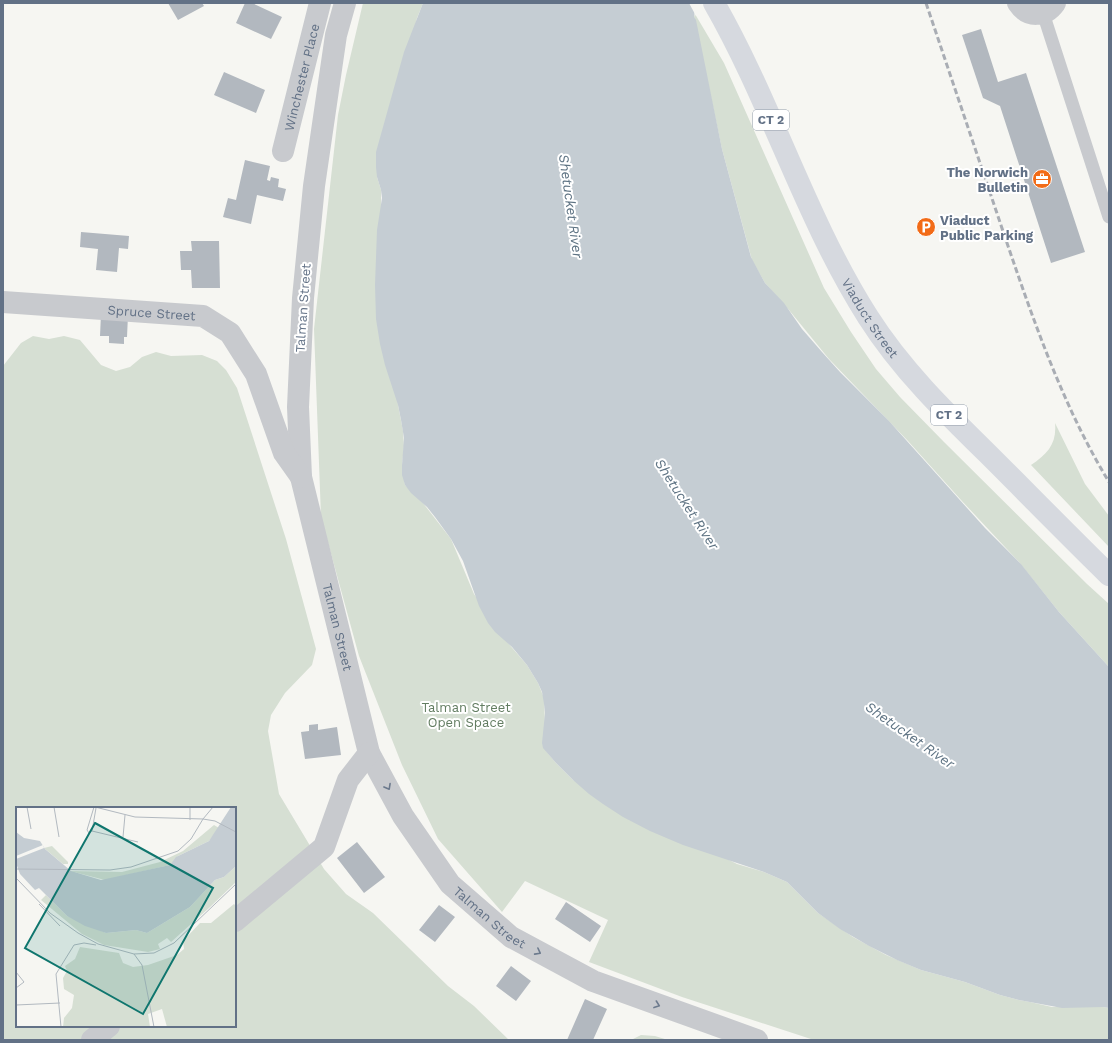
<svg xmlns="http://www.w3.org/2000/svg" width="1112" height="1043" font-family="'Work Sans',sans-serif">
<rect width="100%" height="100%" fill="#f6f6f2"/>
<!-- green -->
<path fill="#d6dfd3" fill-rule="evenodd" d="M363,3H423L417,18L377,177L381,190V205L398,405L403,431L404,446L402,465L405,485L423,503L451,539L474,594L508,643L527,665L538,683L544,698L546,751L556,763L573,780L737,864L764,872L787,882L818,913L853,937L886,955L921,970L965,982L1000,995L1019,1000L1030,1002L1052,1007H1103L1109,1008V1040H814L682,997L589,962L608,920L525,881L502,912L438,839L402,765L359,656L321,517L314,329L338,115L346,75Z
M695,14L724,63L824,288L851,332L876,369L900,397L944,442L1087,584L1109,604V667L1059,612L1019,562L961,500L908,441L829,359L789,310L765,283L752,260L722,149L694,17Z
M33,336L49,339L64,336L80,340L101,365L116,371L130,367L142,357L156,352L171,356L202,355L217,361L226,370L237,388L286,539L316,649L312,665L285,693L271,715L268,731L279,794L324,869L346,894L373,913L448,986L474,1006L509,1040H3V366L21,343ZM17,808H235V1026H17Z
M1055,423L1085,484L1109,516V547L1031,465C1048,454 1057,443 1055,423Z
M641,1035L655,1036L668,1040H631Z"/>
<!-- water -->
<path fill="#c5cdd3" d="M423,3H696L694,17L696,20L722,149L751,257L765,283L784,303L802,329L822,352L840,372L889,421L985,528L1021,564L1059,612L1109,667V1008L1103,1007L1062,1008L1019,1000L1000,995L965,982L921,970L897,960L869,946L840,929L818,913L787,882L764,872L683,845L650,831L623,817L603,804L589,794L573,780L556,763L543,748L542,743L545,713L544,704L542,692L538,683L527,665L512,647L495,632L488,623L479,606L463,561L451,539L435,517L427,507L411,493L405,485L402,475V465L404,438L401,420L398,405L385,365L380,344L376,319L375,285L377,230L382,198L381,190L377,177L376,167V152L404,52Z"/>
<!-- pier -->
<path fill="#f6f6f2" d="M689,3H698L696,16Z"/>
<!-- building -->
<path fill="#b2b8bf" d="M168,3H202L204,6L178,20Z
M245,3H252L282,17L271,39L236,23Z
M981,29L998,82L1026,73L1085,252L1051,263L1000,106L983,98L962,35Z
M224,72L265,90L256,113L214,95Z
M245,160L270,166L267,180L270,181L271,177L279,179L278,187L286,189L283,201L257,195L251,224L223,217L228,198L236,200Z
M81,232L129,236L128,249L119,248L117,272L96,270L98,249L80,247Z
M191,241H219L220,288H192L191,270H181L180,251H192Z
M101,314L128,315L127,337H124V344L109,343V336H100Z
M318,724V730L337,727L341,755L305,759L301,732L309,731V725Z
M357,842L385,877L364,893L337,858Z
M566,902L601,926L590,942L555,919Z
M439,905L455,917L435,942L419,930Z
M511,966L531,981L516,1001L496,986Z
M585,999L607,1009L593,1040H567Z"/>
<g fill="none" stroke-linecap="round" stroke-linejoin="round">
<!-- lane -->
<path stroke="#c8cace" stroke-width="13" d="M1043,13L1109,217"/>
<!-- street -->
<g stroke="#c8cace" stroke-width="22">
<path id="s1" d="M345,3L336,35L314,186L303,298L298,407L301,477L369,753L403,816L450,884L511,937L593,981L757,1040"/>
<path d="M1018,3C1028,18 1045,17 1055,3"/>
<path id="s2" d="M283,151L320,3"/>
<path id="s3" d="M3,302L203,316L230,333L256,374L284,453L301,477"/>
<path d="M235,921L324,847L348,780L369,753"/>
<path d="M92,1040L109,1026"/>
</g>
<!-- highway -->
<path stroke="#d6d9df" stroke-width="22" id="s4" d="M714,3C772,104 805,218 868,317C901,369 945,412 989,455C1029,495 1069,536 1109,575"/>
<!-- rail -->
<path stroke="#a9adb4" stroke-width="3" stroke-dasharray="6 3" stroke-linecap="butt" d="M926,3C953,83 980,163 1007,243C1035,325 1064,408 1109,482"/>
</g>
<!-- one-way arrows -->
<defs><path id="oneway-chevron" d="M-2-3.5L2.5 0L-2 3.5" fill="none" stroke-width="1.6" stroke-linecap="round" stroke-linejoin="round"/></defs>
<g stroke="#6c7a8d">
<use href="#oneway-chevron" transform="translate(388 787) rotate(61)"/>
<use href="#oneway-chevron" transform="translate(538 952) rotate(28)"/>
<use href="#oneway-chevron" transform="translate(657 1005) rotate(20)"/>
</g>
<!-- icons -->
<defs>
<symbol id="office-disc" viewBox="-11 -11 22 22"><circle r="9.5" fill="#f26b17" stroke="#fff"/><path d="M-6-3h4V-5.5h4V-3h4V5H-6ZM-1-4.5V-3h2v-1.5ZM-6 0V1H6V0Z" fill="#fff"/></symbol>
<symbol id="parking-disc" viewBox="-11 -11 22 22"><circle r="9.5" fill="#f26b17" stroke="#fff"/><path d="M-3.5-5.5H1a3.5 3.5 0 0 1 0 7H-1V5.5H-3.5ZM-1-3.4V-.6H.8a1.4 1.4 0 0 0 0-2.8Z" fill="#fff"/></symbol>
</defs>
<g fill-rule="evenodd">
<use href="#office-disc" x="1031" y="168" width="22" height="22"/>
<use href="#parking-disc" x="915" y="216" width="22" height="22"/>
</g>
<g text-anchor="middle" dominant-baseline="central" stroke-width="4" stroke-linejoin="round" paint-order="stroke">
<!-- shield labels -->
<g fill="#fff" stroke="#919caa" stroke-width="1">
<rect x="753" y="110" width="36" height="20" rx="3"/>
<rect x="931" y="405" width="36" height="20" rx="3"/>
</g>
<g font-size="12" font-weight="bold" fill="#627186">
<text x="771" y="120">CT 2</text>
<text x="949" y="415">CT 2</text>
</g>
<!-- street labels -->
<g font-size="13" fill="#627186" stroke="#fff">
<text stroke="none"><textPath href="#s2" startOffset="76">Winchester Place</textPath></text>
<text transform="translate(303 308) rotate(-86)">Talman Street</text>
<text stroke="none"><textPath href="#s3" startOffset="149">Spruce Street</textPath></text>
<text stroke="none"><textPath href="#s4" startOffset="352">Viaduct Street</textPath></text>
<text stroke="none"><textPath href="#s1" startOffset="632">Talman Street</textPath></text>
<text stroke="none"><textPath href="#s1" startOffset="968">Talman Street</textPath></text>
</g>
<!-- poi labels -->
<g font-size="13" font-weight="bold" fill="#627186" stroke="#fff" text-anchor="end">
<text x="1028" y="172">The Norwich<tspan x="1028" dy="15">Bulletin</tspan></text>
<text x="940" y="220" text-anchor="start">Viaduct<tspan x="940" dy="15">Public Parking</tspan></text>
</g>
<!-- park labels -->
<g font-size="13" fill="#637d62" stroke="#fff">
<text x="466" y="707">Talman Street<tspan x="466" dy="15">Open Space</tspan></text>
</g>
<!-- water labels -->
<g font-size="14" font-style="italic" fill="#5e7383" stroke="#fff">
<text transform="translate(571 206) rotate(82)">Shetucket River</text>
<text transform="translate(687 504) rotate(57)">Shetucket River</text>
<text transform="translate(910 735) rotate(35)">Shetucket River</text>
</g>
</g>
<!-- overview -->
<g transform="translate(16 807)">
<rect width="220" height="220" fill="#f6f6f2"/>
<path d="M198,18L203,21L193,34L162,49L154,58L89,73L54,64L106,65L144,55L167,44ZM36,39L52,55V57H47L28,41ZM220,59V75L193,101L155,135L151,131L142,137L144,142L132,145L88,138L66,127L25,93L30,88L51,109L90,126L120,123L131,126L174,100L199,73L208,70ZM218,97L220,99V220H151L146,202L132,207L134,220H47L48,211L56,201L58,188L48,182L47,171L51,164L49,159L59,152L64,140L103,146L107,156L117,160L132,158L161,148L168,142L167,134L184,116H195Z" fill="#d6dfd3"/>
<path d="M215,0H220V59L208,70L199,73L174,100L131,126L120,123L90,126L69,119L51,109L23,81L19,83L4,67L0,56V25L8,31L24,34L29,42L55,64L85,73L154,58L160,50L193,34Z" fill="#c5cdd3"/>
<path d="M27,38L28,41L0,52V49Z" fill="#f6f6f2"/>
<path fill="none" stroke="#b2b9c0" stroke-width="1" d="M11,0L15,22M38,0L43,30M78,0L71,23L73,26L76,24L80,1M79,0L119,10L187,12M187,12L197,0M174,13V0M76,24L122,35M107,30L109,8M0,62L94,63L115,60L162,44L175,32L187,12L199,14L220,25M0,71L34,106L62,126L82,137L118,147L138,146L158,136L220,77M23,97L44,119M118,147L126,158L138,220M0,165L8,175L0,181M0,198L44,196M45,220L40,167L58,138L68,136L80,138"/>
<path fill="#0f766e" fill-opacity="0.15" stroke="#0f766e" stroke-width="2" d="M79,16L197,81L127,207L9,141Z"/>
<rect width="220" height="220" fill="none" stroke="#627186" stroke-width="2"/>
</g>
<!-- border -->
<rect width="1112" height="1043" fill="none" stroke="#627186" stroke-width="8"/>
</svg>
